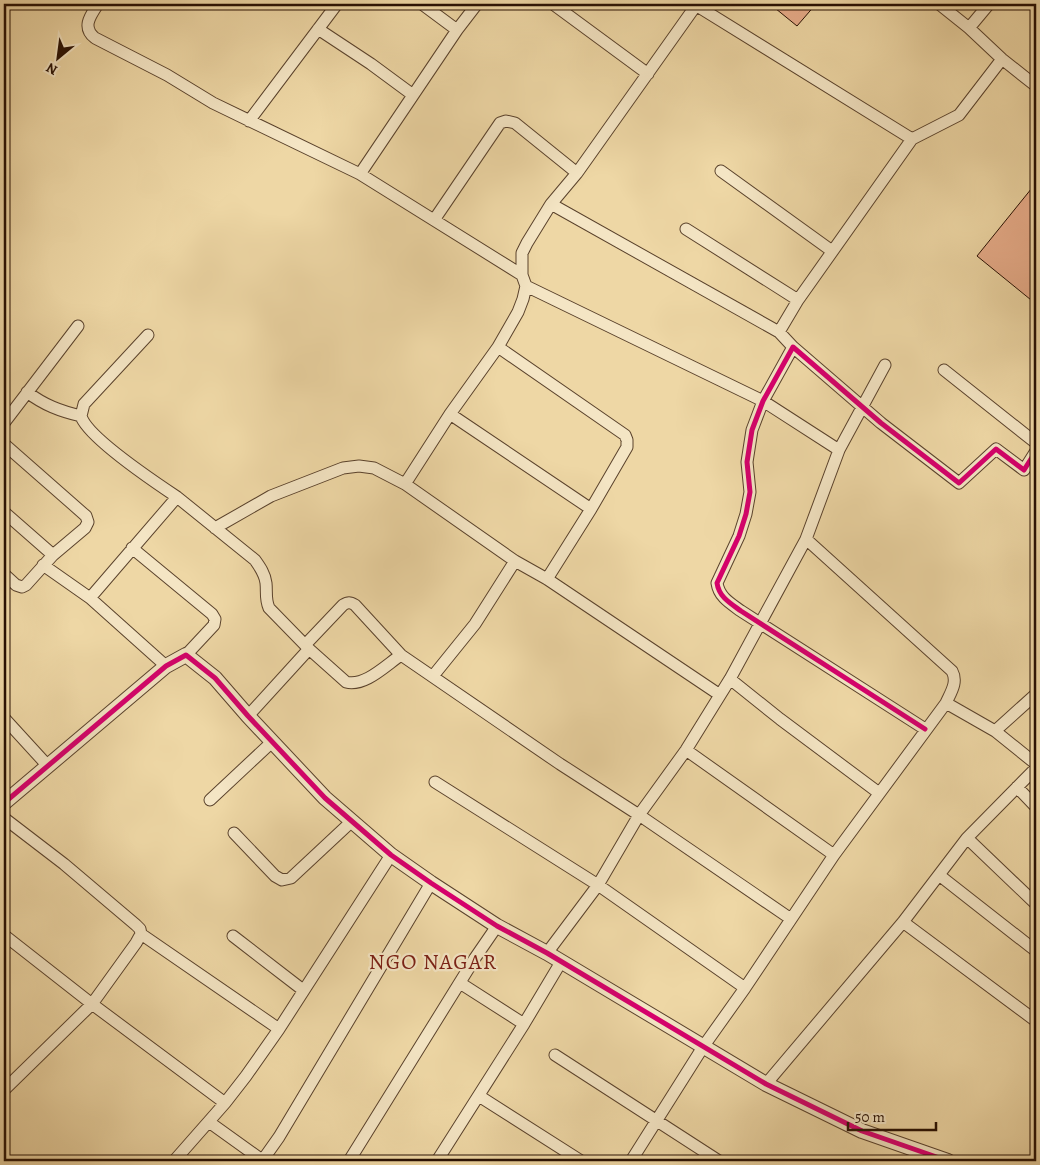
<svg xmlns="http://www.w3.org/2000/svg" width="1040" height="1165" font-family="Alegreya,serif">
<rect width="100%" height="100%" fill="#eed7a5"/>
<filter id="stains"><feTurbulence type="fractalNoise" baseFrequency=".004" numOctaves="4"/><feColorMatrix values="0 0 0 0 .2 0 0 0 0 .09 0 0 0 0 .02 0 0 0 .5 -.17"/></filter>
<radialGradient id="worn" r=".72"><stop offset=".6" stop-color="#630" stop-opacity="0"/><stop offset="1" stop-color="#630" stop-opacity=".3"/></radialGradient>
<!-- building -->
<path fill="#e8ad8b" stroke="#281003" d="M770,4H816L797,26Z
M1036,183V304L977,256Z"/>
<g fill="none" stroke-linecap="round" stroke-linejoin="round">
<defs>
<path id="minor" d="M98,4C91,15 81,27 95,38L167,75L213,103L360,174L522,275
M422,4L457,30
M553,4L648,74
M694,4L912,139
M939,4L969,28L1002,59L1036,86
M969,28L989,4
M318,29L371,64L413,95
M249,121L337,4
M721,171L832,251
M360,174L457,30L477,4
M551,204L779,332L793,347
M434,220L500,123L506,121L515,123L577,173
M686,229L798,300
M526,286L763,401L839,450
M779,332L798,300L912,139L959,115L1002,59
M944,370L1036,443
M27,392C44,405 60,411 81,416
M450,414L591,509
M4,423L78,326
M4,444L86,516L88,522L85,528L53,555L26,585L22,587L16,585L4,574
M405,484L450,414L498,347
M177,497L255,560C260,567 265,574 266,583C267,592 265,599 269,608L309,649
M4,512L53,555
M215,528L271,496L343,468L359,466L374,468L405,484L515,561L547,579L720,695
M132,548L212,614L215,619L214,625L186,655
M43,565L90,598L177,497C156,483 87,437 81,416L84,404L148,335
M547,579L591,509L627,447V440L625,435L498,347L518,312L523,299L526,286L522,275V253L527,243L551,204L577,173L697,4
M90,598L166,666
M305,645L343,605C348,602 350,602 355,605L401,655L560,764L639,815L791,919
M433,676L475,624L515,561
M730,679L780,719L879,793
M946,703L995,731L1036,764
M248,716L309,649L346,682C365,687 386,665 401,655
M4,718L47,765
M925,729L741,611C730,603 719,597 717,583L739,536L746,514L750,492L747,462L752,430L763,401L793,347L881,423L959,483L996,449L1024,470L1036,451
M995,731L1036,694
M686,750L834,855
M435,782L598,885L745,988
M1017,787L1036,807
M210,800L272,742
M4,818L64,864L136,925L140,929L141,934L136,943L92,1004L4,1090
M234,833L275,876L282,880L291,878L351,822
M967,838L1036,904
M939,875L1036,951
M903,922L1036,1021
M141,934L279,1029
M4,935L92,1004L225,1103
M233,936L303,990
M547,953L598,885L639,815L686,750L730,679L806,539L839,450L885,365
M460,983L524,1024
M555,1055L719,1161
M766,1084L903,922L967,838L1036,768
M479,1096L581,1161
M209,1122L262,1160
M174,1161L225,1103L246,1076L279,1029L391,855
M262,1161L279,1137L431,883
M349,1161L475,958L497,926
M437,1161L524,1024L561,962
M631,1161L703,1047L745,988L834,855L946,703C951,692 958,682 952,671L806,539"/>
<path id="tertiary" d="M4,803L166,666L186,655L215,678L248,716L325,798L391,855L431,883L497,926L547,953L766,1084L862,1131L948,1161"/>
</defs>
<!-- minor casing -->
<use href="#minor" stroke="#5a422c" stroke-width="13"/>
<!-- tertiary casing -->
<use href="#tertiary" stroke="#5a422c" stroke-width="16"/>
<!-- minor -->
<use href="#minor" stroke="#f4e5c4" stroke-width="11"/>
<!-- tertiary -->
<use href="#tertiary" stroke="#f4e5c4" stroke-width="14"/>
<defs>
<path id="cycleway" d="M925,729L741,611C730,603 719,597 717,583L739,536L746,514L750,492L747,462L752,430L763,401L793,347L881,423L959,483L996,449L1024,470L1036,451
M4,803L166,666L186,655L215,678L248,716L325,798L391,855L431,883L497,926L547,953L766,1084L862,1131L948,1161"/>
</defs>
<!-- cycleway casing -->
<use href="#cycleway" stroke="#f4e5c4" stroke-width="8"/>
<!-- cycleway -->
<use href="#cycleway" stroke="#d6006c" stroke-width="5"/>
</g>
<g text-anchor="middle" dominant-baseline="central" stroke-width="4.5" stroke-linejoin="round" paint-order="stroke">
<!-- quarter labels -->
<g font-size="22" letter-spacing="1" fill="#7a1f14" stroke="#f4e5c4">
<text x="433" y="962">NGO NAGAR</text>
</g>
</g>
<!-- margin -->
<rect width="1040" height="1165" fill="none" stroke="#eed7a5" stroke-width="20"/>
<rect x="5" y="5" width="1030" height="1155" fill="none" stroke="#281003" stroke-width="2.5"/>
<rect x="10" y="10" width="1020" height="1145" fill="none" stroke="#281003"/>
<!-- north arrow -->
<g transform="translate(58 58) rotate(209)" stroke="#f4e5c4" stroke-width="4" paint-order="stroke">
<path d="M0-4L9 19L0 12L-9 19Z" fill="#281003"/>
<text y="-8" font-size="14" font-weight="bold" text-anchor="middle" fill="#281003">N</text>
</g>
<!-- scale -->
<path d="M848 1122v8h88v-8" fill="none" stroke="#281003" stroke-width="2.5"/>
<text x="855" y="1122" font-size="15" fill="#281003" stroke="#f4e5c4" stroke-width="4" paint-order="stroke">50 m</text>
<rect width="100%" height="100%" filter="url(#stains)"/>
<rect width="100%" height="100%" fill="url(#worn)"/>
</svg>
